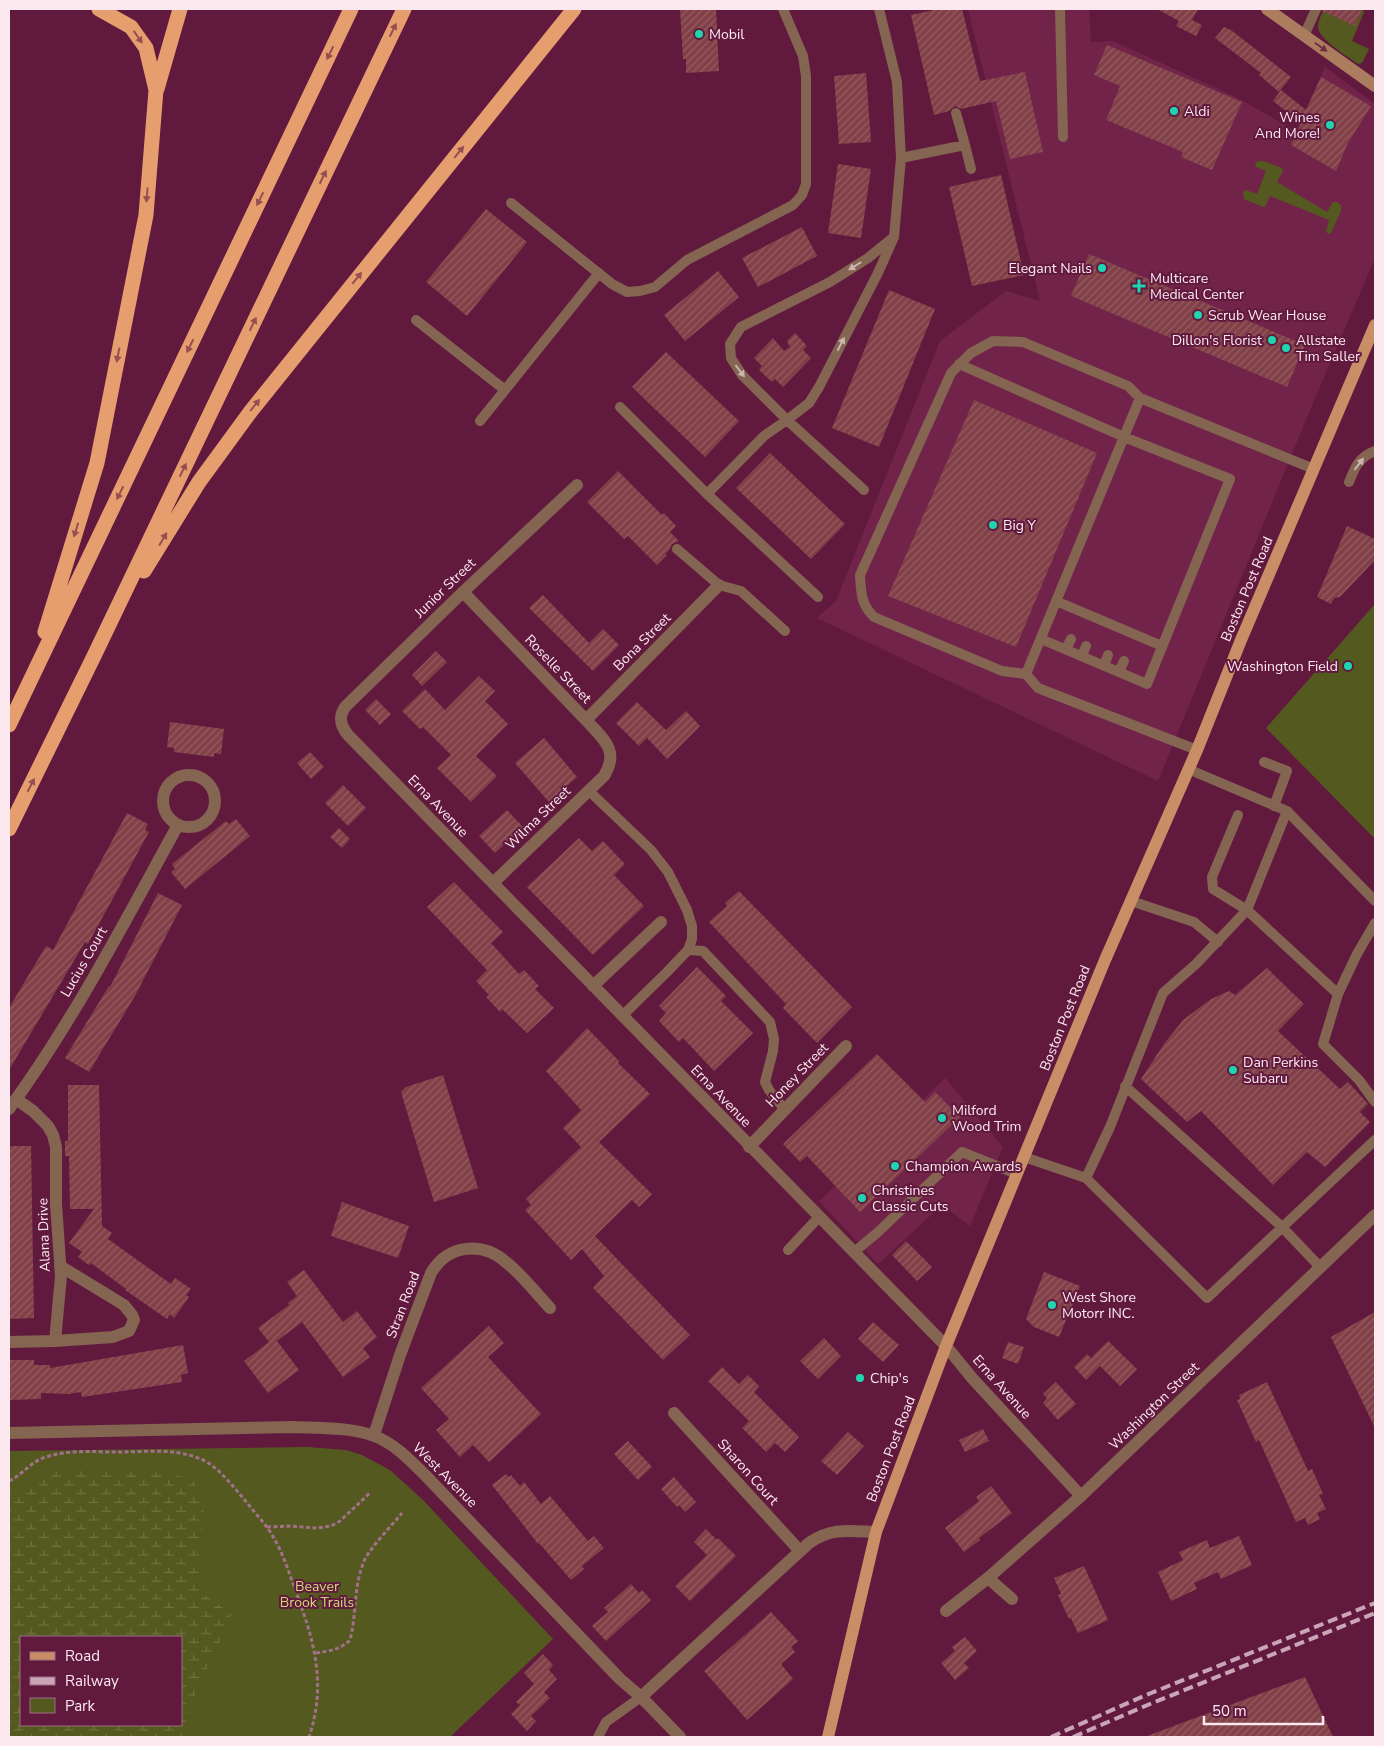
<svg xmlns="http://www.w3.org/2000/svg" width="1384" height="1746" font-family="'Nunito Sans',sans-serif">
<defs>
<pattern id="wetland-marsh" width="20" height="14" patternUnits="userSpaceOnUse" patternTransform="scale(1.25)"><rect width="20" height="14" fill="#545920"/><path d="M1 5h8M5 5V1M11 12h8M15 12V8" fill="none" stroke="#6e7141"/></pattern>
<pattern id="building-hatch" width="6" height="6" patternUnits="userSpaceOnUse" patternTransform="scale(1.25)"><rect width="6" height="6" fill="#814047"/><path d="M-1 1l2-2M0 6l6-6M5 7l2-2" fill="none" stroke="#945c62"/></pattern>
</defs>
<rect width="100%" height="100%" fill="#611a3d"/>
<!-- built -->
<path fill="#712349" d="M968,9H1089L1091,42L1113,41L1236,97L1296,131L1325,67L1375,104V258L1303,427L1158,781L817,618L836,601L940,341L1006,291L1040,301Z
M945,1078L1003,1147L970,1226L942,1205L878,1264L819,1201Z"/>
<!-- green -->
<path fill="#545920" fill-rule="evenodd" d="M1362,9L1364,12L1352,41L1369,49L1362,63L1358,64C1348,56 1318,40 1318,26C1318,21 1321,16 1323,11L1355,25Z
M1258,161H1263L1282,168L1283,171L1277,182L1327,212L1333,202H1337L1341,205V211L1331,233L1329,234L1326,232L1329,220L1270,196L1265,207H1263L1244,199L1243,192L1246,190L1257,194L1266,171L1256,167L1255,164Z
M1375,604V839L1266,728Z
M307,1447L346,1450L362,1455L390,1470L423,1500L553,1639L450,1737H9V1451ZM21,1637H181V1725H21Z"/>
<!-- wetland -->
<path fill="url(#wetland-marsh)" fill-rule="evenodd" d="M106,1468L153,1472L192,1478L204,1506L199,1591L232,1614L190,1706V1737H9V1493L26,1486L53,1471ZM21,1637H181V1725H21Z"/>
<!-- building -->
<path fill="url(#building-hatch)" d="M680,9H716L719,71L686,73V59H683Z
M939,9H962L980,81L1025,72L1043,152L1010,159L996,101L961,109L955,106L949,111L934,115L911,15Z
M1157,9H1198L1192,20L1202,25L1196,36L1176,26L1179,21Z
M1323,9H1362L1355,26L1322,11Z
M1224,27L1231,30L1291,77L1279,92L1259,75L1261,73L1215,38Z
M1107,45L1242,102L1212,170L1181,157L1183,152L1106,120L1120,86L1094,75Z
M866,73L871,142L839,144L834,76Z
M1321,77L1371,106L1348,143L1336,171L1291,145L1301,123L1273,101L1281,90L1306,110Z
M838,164L871,169L861,238L828,233Z
M1001,175L1024,275L972,286L949,187Z
M486,209L527,242L467,316L426,282Z
M802,227L817,256L758,287L742,258Z
M1089,254L1305,345L1287,387L1071,296Z
M718,271L739,297L685,341L664,315Z
M889,290L935,309L879,447L832,428Z
M795,333L807,346L803,350L811,358L783,387L775,379L772,382L759,370L762,366L754,358L773,338L784,351L790,347L787,341Z
M666,352L739,421L705,457L632,387Z
M974,400L1097,453L1016,647L888,596Z
M770,453L845,524L811,559L736,488Z
M618,471L662,515L664,513L676,526L670,532L679,541L672,544L670,549L665,554L667,555L657,565L628,536L624,539L587,502Z
M1347,526L1375,539V560L1340,597L1334,598L1331,604L1317,597Z
M543,595L589,643L603,629L619,645L593,671L529,608Z
M436,651L447,662L422,686L412,675Z
M479,676L495,691L485,701L508,724L476,756L497,776L471,802L437,768L451,755L423,727L420,729L402,711L425,689L445,710Z
M376,699L391,714L380,725L365,710Z
M637,702L666,730L686,711L700,726L667,759L647,738L639,746L616,723Z
M170,722L224,729L221,754L214,753V757L174,752V748L167,747Z
M544,738L577,777L549,802L515,763Z
M310,752L324,767L311,779L297,763Z
M343,785L366,808L348,826L325,803Z
M507,810L523,827L495,853L479,836Z
M127,813L148,824L145,830L149,832L88,944L85,942L9,1070V1008L46,946L53,950Z
M236,819L250,836L185,889L171,872L175,869L172,864L226,821L229,824Z
M339,828L350,839L342,848L330,837Z
M579,838L592,851L603,841L625,864L614,875L644,906L593,955L527,887Z
M454,882L503,932L491,943L519,974L524,970L539,986L535,989L554,1008L527,1033L502,1009L500,1012L486,997L489,995L476,981L487,970L427,907Z
M739,891L852,1007L817,1043L783,1008L786,1004L709,922L727,906L725,903Z
M158,893L182,905L135,996L89,1072L65,1058L109,986L110,987Z
M697,967L726,996L721,1001L753,1033L714,1071L683,1038L679,1042L659,1021L666,1013L659,1006Z
M1267,968L1304,1004L1278,1031L1340,1089L1348,1082L1368,1104L1360,1112L1370,1122L1325,1167L1307,1152L1273,1185L1201,1111L1187,1122L1141,1079L1164,1044L1183,1020L1211,999L1229,991L1235,995Z
M587,1028L619,1061L618,1063L650,1094L599,1142L652,1194L639,1207L632,1200L595,1236L690,1335L663,1360L593,1288L604,1276L582,1249L571,1260L525,1210L531,1205L526,1199L581,1147L563,1128L581,1110L546,1071Z
M877,1054L925,1102L935,1092L960,1117L860,1212L807,1156L800,1162L783,1144Z
M443,1075L478,1188L434,1202L401,1092L406,1087Z
M68,1085H99L102,1226L112,1233L108,1239L171,1284L175,1278L191,1289L186,1295L189,1297L174,1318L170,1314L167,1319L125,1290L126,1289L91,1263L89,1265L78,1257L82,1252L69,1243L94,1209H70L69,1156H65V1141H68Z
M9,1146H31L34,1318L9,1319Z
M342,1202L409,1226L398,1258L331,1236Z
M906,1241L932,1267L917,1281L892,1255Z
M304,1270L343,1322L357,1311L377,1337L363,1348L370,1357L343,1377L302,1322L277,1341L299,1370L268,1393L244,1361L269,1342L258,1328L289,1305L288,1303L297,1296L287,1282Z
M1044,1272L1080,1286L1059,1337L1034,1327L1026,1319Z
M1375,1312V1428L1331,1337Z
M873,1322L899,1345L883,1362L858,1339Z
M489,1326L504,1343L488,1357L541,1414L489,1462L473,1445L460,1457L436,1430L449,1419L421,1388Z
M824,1338L841,1356L818,1379L800,1361Z
M1108,1341L1137,1369L1120,1386L1100,1366L1086,1380L1074,1367L1087,1354L1091,1358Z
M1008,1342L1024,1347L1018,1364L1002,1358Z
M183,1345L188,1373L181,1375L182,1382L82,1397L81,1392L68,1394L41,1393V1399L9,1400V1360H34V1365H50V1368Z
M722,1367L739,1384L748,1375L759,1386L754,1392L799,1437L785,1452L775,1443L766,1452L742,1428L749,1421L708,1381Z
M1056,1382L1076,1404L1058,1420L1043,1403L1047,1398L1043,1394Z
M1267,1382L1308,1471L1312,1469L1323,1494L1319,1495L1326,1509L1317,1513L1320,1519L1308,1525L1305,1518L1296,1522L1259,1440L1256,1442L1237,1400L1240,1399L1239,1395Z
M983,1429L989,1441L965,1452L959,1440Z
M848,1432L864,1446L837,1475L821,1461Z
M628,1441L652,1467L638,1480L614,1454Z
M506,1474L509,1477L511,1475L520,1486L524,1482L541,1504L550,1496L588,1541L594,1536L604,1548L582,1566L584,1569L571,1580L539,1543L538,1544L492,1485Z
M674,1477L696,1502L685,1512L679,1505L677,1507L661,1489Z
M991,1486L1012,1513L979,1538L980,1540L964,1552L945,1528L979,1501L976,1497Z
M706,1529L716,1539H719L736,1556L690,1601L675,1586L707,1555L694,1542Z
M1239,1536L1252,1565L1221,1579L1218,1572L1194,1583L1197,1589L1171,1601L1158,1572L1183,1560L1179,1552L1207,1540L1210,1548Z
M1084,1566L1108,1620L1078,1633L1071,1618L1069,1619L1058,1595L1061,1594L1054,1578Z
M631,1584L639,1593L642,1590L651,1600L606,1641L592,1626L608,1612L604,1608Z
M771,1612L798,1641L791,1647L795,1652L781,1664L793,1679L747,1720L704,1671Z
M965,1637L977,1651L964,1663L969,1668L955,1680L941,1663L955,1651L952,1647Z
M543,1654L553,1665L549,1670L557,1679L544,1692L550,1698L531,1716L536,1721L527,1731L511,1714L520,1705L516,1702L534,1684L524,1673Z
M1305,1677L1333,1737H1147V1736Z"/>
<g fill="none" stroke-linecap="round" stroke-linejoin="round">
<!-- path -->
<path stroke="#a27189" stroke-width="3" stroke-dasharray="4 2.5" stroke-linecap="butt" d="M9,1481C22,1475 31,1462 43,1458C67,1449 94,1452 119,1452C145,1452 173,1448 198,1458C216,1464 231,1484 243,1498C254,1512 267,1525 275,1540C284,1556 289,1573 295,1589C314,1640 327,1684 309,1737
M267,1527L291,1526L317,1528L331,1526L340,1521L371,1492
M316,1653C329,1651 340,1650 350,1640C357,1613 353,1585 365,1559C372,1546 392,1525 402,1513"/>
<!-- service -->
<path stroke="#836552" stroke-width="10" d="M879,9L897,82L901,158L894,237L878,273L819,387L809,403L787,420L742,375L731,358L730,344L741,327L830,282L868,258L894,237
M1060,9L1063,137
M1304,36L1316,9
M956,113L965,145
M901,158L965,145L971,169
M511,203L612,284L627,292L640,291L655,287L687,260L793,205L802,195L806,184V76L803,56L783,9
M416,320L505,390
M959,364L1124,437L1230,479L1147,684L1041,639
M620,407L707,494L818,597
M480,421L599,273
M1349,482C1355,467 1359,457 1375,451
M707,494L764,436L787,420L864,490
M677,549L719,585L741,591L785,631
M1056,601L1162,646
M1066,649L1071,639
M1082,656L1086,646
M1104,665L1108,655
M1119,672L1124,661
M1026,674L1140,398
M1197,750L1038,688L1026,674L1002,671L874,617C861,604 861,593 860,575L951,373L971,353L993,341L1023,342L1128,386L1140,398L1314,469
M1264,762L1287,771L1274,806
M1188,769L1287,811
M588,790L651,850L668,872L687,910L692,926V939L688,950L667,972L622,1016
M1238,815L1212,877L1213,889L1247,910L1338,994
M1131,901L1194,922L1218,942
M1375,923L1357,954L1338,994L1323,1044L1359,1080L1375,1102
M688,950L703,951L770,1022L774,1039L773,1051L765,1082L769,1090L785,1110
M1125,1086L1282,1227L1321,1268
M1024,1157L1086,1178L1207,1298L1375,1140
M1086,1178L1110,1127L1163,993L1196,964L1247,910L1287,811L1375,901
M788,1250L819,1217
M854,1252L877,1233L962,1152L1017,1174
M598,1737L606,1722L641,1697"/>
<!-- minor -->
<path stroke="#836552" stroke-width="12" d="M577,485L463,592L346,706C338,716 340,725 348,735L946,1346L972,1378L1081,1496
M463,592L586,720C603,739 620,750 604,776L493,883
M586,720L719,585
M163 801a26 26 0 1 1 52 0a26 26 0 1 1-52 0Z
M593,986L661,922
M9,1109C74,1020 125,921 178,825
M749,1147L846,1046
M55,1341L113,1337L129,1331L134,1320L132,1315L124,1305L60,1266
M9,1342L55,1341L61,1276L56,1204V1147L53,1135L48,1126L33,1111L16,1099
M674,1413L799,1550
M374,1435L400,1355L431,1273C448,1244 483,1241 507,1263C523,1276 536,1293 550,1308
M988,1578L1012,1599
M946,1611L988,1578L1081,1496L1375,1215
M641,1697L680,1737"/>
<!-- tertiary -->
<path stroke="#836552" stroke-width="12" d="M9,1433L293,1427C318,1428 350,1427 374,1436C394,1443 411,1461 426,1476L620,1679L641,1697L809,1543C832,1527 850,1531 876,1532"/>
<!-- secondary -->
<path stroke="#ab7c5e" stroke-width="12" d="M1267,9L1375,86"/>
<!-- primary -->
<path stroke="#ca8e66" stroke-width="12" d="M828,1737L876,1532L946,1346L1105,960L1197,750L1241,640L1375,325"/>
<!-- motorway -->
<path stroke="#e69e6e" stroke-width="15" d="M157,89L180,9
M144,571L199,482L251,411L574,9
M45,632L97,463L146,215L156,90L146,48L131,27L99,9
M9,725L351,9
M9,829L94,656L404,9"/>
<!-- rail -->
<path stroke="#c9a5b5" stroke-width="4" stroke-dasharray="10 5" stroke-linecap="butt" d="M1051,1737L1146,1695L1375,1603
M1073,1737L1150,1704L1375,1613"/>
</g>
<!-- one-way arrows -->
<defs><path id="oneway-solid" d="M-6-.8H1V-3.2L6.5 0L1 3.2V.8H-6Z" transform="scale(1.25)"/></defs>
<g fill="#964f51">
<use href="#oneway-solid" transform="translate(393 30) rotate(-64)"/>
<use href="#oneway-solid" transform="translate(138 37) rotate(55)"/>
<use href="#oneway-solid" transform="translate(330 53) rotate(116)"/>
<use href="#oneway-solid" transform="translate(459 152) rotate(-51)"/>
<use href="#oneway-solid" transform="translate(323 177) rotate(-64)"/>
<use href="#oneway-solid" transform="translate(147 195) rotate(95)"/>
<use href="#oneway-solid" transform="translate(260 199) rotate(116)"/>
<use href="#oneway-solid" transform="translate(357 278) rotate(-51)"/>
<use href="#oneway-solid" transform="translate(253 324) rotate(-64)"/>
<use href="#oneway-solid" transform="translate(190 346) rotate(116)"/>
<use href="#oneway-solid" transform="translate(118 355) rotate(101)"/>
<use href="#oneway-solid" transform="translate(255 405) rotate(-51)"/>
<use href="#oneway-solid" transform="translate(183 470) rotate(-64)"/>
<use href="#oneway-solid" transform="translate(120 493) rotate(116)"/>
<use href="#oneway-solid" transform="translate(76 530) rotate(107)"/>
<use href="#oneway-solid" transform="translate(163 539) rotate(-59)"/>
<use href="#oneway-solid" transform="translate(31 785) rotate(-63)"/>
</g>
<use fill="#702e44" href="#oneway-solid" transform="translate(1321 47) rotate(35)"/>
<g fill="#ccb4b1">
<use href="#oneway-solid" transform="translate(855 266) rotate(148)"/>
<use href="#oneway-solid" transform="translate(841 344) rotate(-63)"/>
<use href="#oneway-solid" transform="translate(740 371) rotate(53)"/>
<use href="#oneway-solid" transform="translate(1359 464) rotate(-52)"/>
</g>
<!-- markers -->
<g fill="#1ed5b0" stroke="#611a3d" stroke-width="2">
<circle cx="699" cy="34" r="5"/>
<circle cx="1174" cy="111" r="5"/>
<circle cx="1330" cy="125" r="5"/>
<circle cx="1102" cy="268" r="5"/>
<path d="M1136.5 278.5h5v5h5v5h-5v5h-5v-5h-5v-5h5z"/>
<circle cx="1198" cy="315" r="5"/>
<circle cx="1272" cy="340" r="5"/>
<circle cx="1286" cy="348" r="5"/>
<circle cx="993" cy="525" r="5"/>
<circle cx="1348" cy="666" r="5"/>
<circle cx="1233" cy="1070" r="5"/>
<circle cx="942" cy="1118" r="5"/>
<circle cx="895" cy="1166" r="5"/>
<circle cx="862" cy="1198" r="5"/>
<circle cx="1052" cy="1305" r="5"/>
<circle cx="860" cy="1378" r="5"/>
</g>
<g text-anchor="middle" dominant-baseline="central" stroke-width="4" stroke-linejoin="round" paint-order="stroke">
<!-- poi labels -->
<g font-size="14" fill="#fce9f0" stroke="#611a3d" text-anchor="start">
<text x="709" y="34">Mobil</text>
<text x="1184" y="111">Aldi</text>
<text x="1320" y="117" text-anchor="end">Wines<tspan x="1320" dy="16">And More!</tspan></text>
<text x="1092" y="268" text-anchor="end">Elegant Nails</text>
<text x="1150" y="278">Multicare<tspan x="1150" dy="16">Medical Center</tspan></text>
<text x="1208" y="315">Scrub Wear House</text>
<text x="1262" y="340" text-anchor="end">Dillon's Florist</text>
<text x="1296" y="340">Allstate<tspan x="1296" dy="16">Tim Saller</tspan></text>
<text x="1003" y="525">Big Y</text>
<text x="1338" y="666" text-anchor="end">Washington Field</text>
<text x="1243" y="1062">Dan Perkins<tspan x="1243" dy="16">Subaru</tspan></text>
<text x="952" y="1110">Milford<tspan x="952" dy="16">Wood Trim</tspan></text>
<text x="905" y="1166">Champion Awards</text>
<text x="872" y="1190">Christines<tspan x="872" dy="16">Classic Cuts</tspan></text>
<text x="1062" y="1297">West Shore<tspan x="1062" dy="16">Motorr INC.</tspan></text>
<text x="870" y="1378">Chip's</text>
</g>
<!-- street labels -->
<g font-size="14" fill="#fce9f0" stroke="#611a3d">
<text transform="translate(445 588) rotate(-44)">Junior Street</text>
<text transform="translate(1247 589) rotate(-67)">Boston Post Road</text>
<text transform="translate(642 642) rotate(-45)">Bona Street</text>
<text transform="translate(558 669) rotate(46)">Roselle Street</text>
<text transform="translate(438 806) rotate(46)">Erna Avenue</text>
<text transform="translate(538 818) rotate(-44)">Wilma Street</text>
<text transform="translate(84 962) rotate(-60)">Lucius Court</text>
<text transform="translate(1065 1018) rotate(-68)">Boston Post Road</text>
<text transform="translate(797 1075) rotate(-46)">Honey Street</text>
<text transform="translate(721 1096) rotate(46)">Erna Avenue</text>
<text transform="translate(44 1235) rotate(-92)">Alana Drive</text>
<text transform="translate(403 1305) rotate(-69)">Stran Road</text>
<text transform="translate(1002 1387) rotate(48)">Erna Avenue</text>
<text transform="translate(1154 1406) rotate(-44)">Washington Street</text>
<text transform="translate(891 1449) rotate(-69)">Boston Post Road</text>
<text transform="translate(748 1472) rotate(48)">Sharon Court</text>
<text transform="translate(445 1475) rotate(45)">West Avenue</text>
</g>
<!-- park labels -->
<g font-size="14" fill="#cfd97a" stroke="#611a3d">
<text x="317" y="1586">Beaver<tspan x="317" dy="16">Brook Trails</tspan></text>
</g>
</g>
<!-- border -->
<rect width="1384" height="1746" fill="none" stroke="#fce9f0" stroke-width="20"/>
<!-- legend -->
<rect x="20" y="1636" width="162" height="90" fill="#611a3d" stroke="#9f6d85"/>
<rect x="30" y="1652" width="25" height="8" fill="#ca8e66" stroke="#9f6d85"/>
<text x="65" y="1661" font-size="15" fill="#fce9f0">Road</text>
<rect x="30" y="1677" width="25" height="8" fill="#c9a5b5" stroke="#9f6d85"/>
<text x="65" y="1686" font-size="15" fill="#fce9f0">Railway</text>
<rect x="30" y="1698" width="25" height="15" fill="#545920" stroke="#9f6d85"/>
<text x="65" y="1711" font-size="15" fill="#fce9f0">Park</text>
<!-- scale -->
<path d="M1204 1716v8h119v-8" fill="none" stroke="#fce9f0" stroke-width="2.5"/>
<text x="1212" y="1716" font-size="15" fill="#fce9f0" stroke="#611a3d" stroke-width="4" paint-order="stroke">50 m</text>
</svg>
